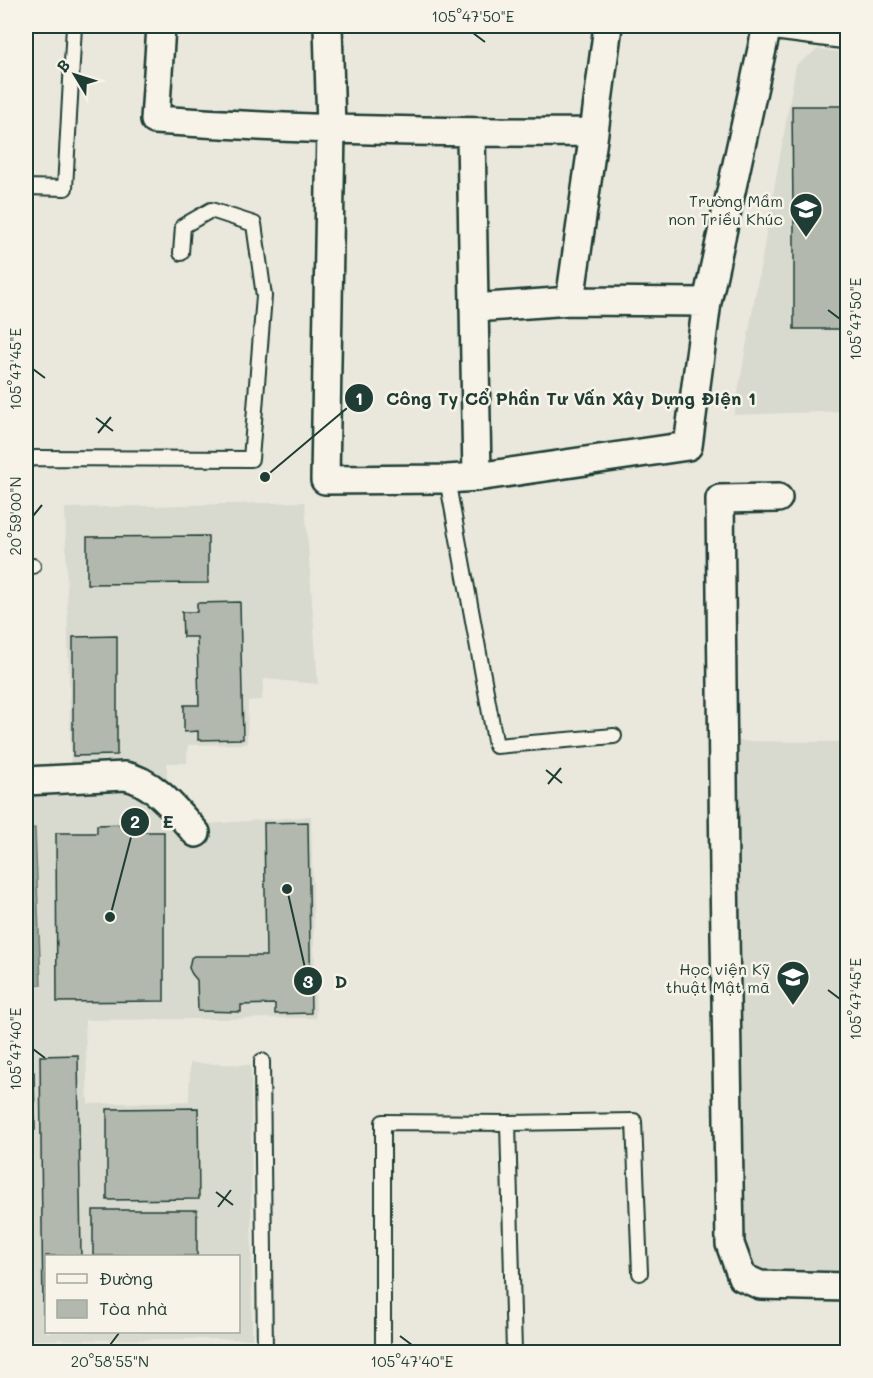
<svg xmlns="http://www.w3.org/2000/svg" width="873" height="1378" font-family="Mali,sans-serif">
<rect width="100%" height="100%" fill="#eae8dd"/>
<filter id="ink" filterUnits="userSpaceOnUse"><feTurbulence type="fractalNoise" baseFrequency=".0167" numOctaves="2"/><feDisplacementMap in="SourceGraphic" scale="12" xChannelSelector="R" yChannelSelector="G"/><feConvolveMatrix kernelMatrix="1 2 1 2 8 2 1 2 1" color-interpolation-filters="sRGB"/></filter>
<g filter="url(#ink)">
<!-- built -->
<path fill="#d9dacf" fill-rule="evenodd" d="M818,49L847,53V411L734,415L796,65Z
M305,502L318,684L264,679L262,700L248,701L247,744L188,745L187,763H167V810L193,825L311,816L316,1018L85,1020L88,1104L189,1101L190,1063L251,1065L252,1339L26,1340V796L74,795L71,770L65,508ZM46,1256H238V1332H46Z
M734,741L847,742V1279L743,1271Z"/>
<!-- water -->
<path fill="#9ca69c" stroke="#6a7c72" stroke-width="1.5" d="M35,828L41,985H26V829Z"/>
<!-- building -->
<path fill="#b2b8ae" stroke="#1f3d34" stroke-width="1.5" d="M845,81H848V329H794V218H801V212H793L792,106H845Z
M208,536V583L87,584V537Z
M240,602L243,739L198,740V731L184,732V705H199L197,637H183L182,612H197V603Z
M117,636V755L73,756V637Z
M308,822L311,1013L275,1014V1004L241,1005V1012L198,1011L197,980L192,974L189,968L191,958L194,956H266L264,823Z
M126,824V832H164V1001L57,1002L56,833H97V825Z
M78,1055L81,1256H46V1313H43L40,1056Z
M26,1072H34L35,1130H26Z
M198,1108L199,1199L107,1200V1109Z
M93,1210H197V1256H93Z"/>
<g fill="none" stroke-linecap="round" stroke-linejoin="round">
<defs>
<path id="service" d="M26,187L65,188L74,26
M26,460L35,458L251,459L264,296L254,224L211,210L183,226L181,253
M447,479L496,746L614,736
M26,566H33
M262,1061L265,1352
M383,1352V1122L508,1123
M514,1352L508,1123L634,1121L640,1273"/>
<path id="minor" d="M161,26L155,120C301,130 447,133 594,132L570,301
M328,26L331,128L325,480L447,479L477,477L688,446L707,302L767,26
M778,26L848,35
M594,132L608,26
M471,133L477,477
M474,308L570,301L707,302
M778,498L720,499L724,872L730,1244L742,1277L760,1285L848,1287
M26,781L125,776C154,781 177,812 196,833"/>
</defs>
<!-- service casing -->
<use href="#service" stroke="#1f3d34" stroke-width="18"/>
<!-- minor casing -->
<use href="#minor" stroke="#1f3d34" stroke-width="32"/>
<!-- service -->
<use href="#service" stroke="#f7f3e8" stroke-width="14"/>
<!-- minor -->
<use href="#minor" stroke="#f7f3e8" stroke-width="27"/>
</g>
</g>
<!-- ticks -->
<path fill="none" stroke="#1f3d34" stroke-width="2" d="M473,33L485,42M828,310L840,319M33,369L45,378M96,418L113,431M98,433L111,417M33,516L42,505M546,770L562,783M548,784L561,768M828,990L840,999M33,1049L45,1058M216,1192L233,1205M218,1207L231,1190M400,1336L412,1345M110,1345L119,1333"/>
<!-- icons -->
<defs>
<symbol id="school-pin" viewBox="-11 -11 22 30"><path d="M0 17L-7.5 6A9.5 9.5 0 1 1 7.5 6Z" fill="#1f3d34" stroke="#f7f3e8"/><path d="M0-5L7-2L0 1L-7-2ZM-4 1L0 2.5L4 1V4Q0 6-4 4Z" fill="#fff"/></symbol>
<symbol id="university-pin" viewBox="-11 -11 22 30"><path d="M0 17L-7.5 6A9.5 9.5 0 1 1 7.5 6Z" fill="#1f3d34" stroke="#f7f3e8"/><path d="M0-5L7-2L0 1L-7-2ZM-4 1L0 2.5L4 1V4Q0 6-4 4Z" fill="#fff"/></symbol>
</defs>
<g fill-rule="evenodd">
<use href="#school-pin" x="787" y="190" width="38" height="52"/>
<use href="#university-pin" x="774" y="958" width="38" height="52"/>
</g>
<g text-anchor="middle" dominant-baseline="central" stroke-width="5" stroke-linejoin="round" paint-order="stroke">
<!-- poi labels -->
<g font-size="16" fill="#1f3d34" stroke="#f7f3e8" text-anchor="end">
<text x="783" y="200">Trường Mầm<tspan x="783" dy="18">non Triều Khúc</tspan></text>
<text x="770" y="968">Học viện Kỹ<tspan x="770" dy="18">thuật Mật mã</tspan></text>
</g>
</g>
<!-- callouts -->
<path fill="none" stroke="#1f3d34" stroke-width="2" d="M265 477L359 398M110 917L135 822M287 889L308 981"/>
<g fill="#1f3d34" stroke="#f7f3e8" stroke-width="2">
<circle cx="265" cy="477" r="6"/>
<circle cx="110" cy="917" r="6"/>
<circle cx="287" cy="889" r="6"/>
<circle cx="359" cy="398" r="15"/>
<circle cx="135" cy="822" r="15"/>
<circle cx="308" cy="981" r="15"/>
</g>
<g font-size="18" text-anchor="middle" font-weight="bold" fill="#fff">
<text x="359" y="405">1</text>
<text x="135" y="828">2</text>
<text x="308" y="988">3</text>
</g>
<g font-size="18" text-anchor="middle" font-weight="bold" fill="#1f3d34" stroke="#f7f3e8" stroke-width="5" stroke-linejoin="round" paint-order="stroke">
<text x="571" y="405">Công Ty Cổ Phần Tư Vấn Xây Dựng Điện 1</text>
<text x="168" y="828">E</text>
<text x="341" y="988">D</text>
</g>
<!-- margin -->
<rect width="873" height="1378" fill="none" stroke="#f7f3e8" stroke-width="66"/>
<!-- legend -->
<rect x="45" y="1255" width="195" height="78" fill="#f7f3e8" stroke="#a1aaa0" stroke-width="1.5"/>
<rect x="57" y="1274" width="30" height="9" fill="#f7f3e8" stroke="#a1aaa0" stroke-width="1.5"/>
<text x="99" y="1285" font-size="18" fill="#1f3d34">Đường</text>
<rect x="57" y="1300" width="30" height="18" fill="#b2b8ae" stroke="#a1aaa0" stroke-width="1.5"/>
<text x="99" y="1315" font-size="18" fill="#1f3d34">Tòa nhà</text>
<!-- north arrow -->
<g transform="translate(75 75) rotate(308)" stroke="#f7f3e8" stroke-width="4.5" paint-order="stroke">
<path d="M0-4.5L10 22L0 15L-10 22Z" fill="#1f3d34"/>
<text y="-9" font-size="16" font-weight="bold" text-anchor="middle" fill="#1f3d34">B</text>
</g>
<rect x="33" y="33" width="807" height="1312" fill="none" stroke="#1f3d34" stroke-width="2"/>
<g font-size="15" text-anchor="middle" fill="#1f3d34">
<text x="473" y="22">105°47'50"E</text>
<text transform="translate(856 319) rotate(-90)" y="5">105°47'50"E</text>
<text transform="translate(16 369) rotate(-90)" y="5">105°47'45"E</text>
<text transform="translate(16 516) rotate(-90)" y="5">20°59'00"N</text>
<text transform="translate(856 999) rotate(-90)" y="5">105°47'45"E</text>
<text transform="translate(16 1049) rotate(-90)" y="5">105°47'40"E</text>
<text x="110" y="1367">20°58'55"N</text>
<text x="412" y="1367">105°47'40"E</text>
</g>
</svg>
